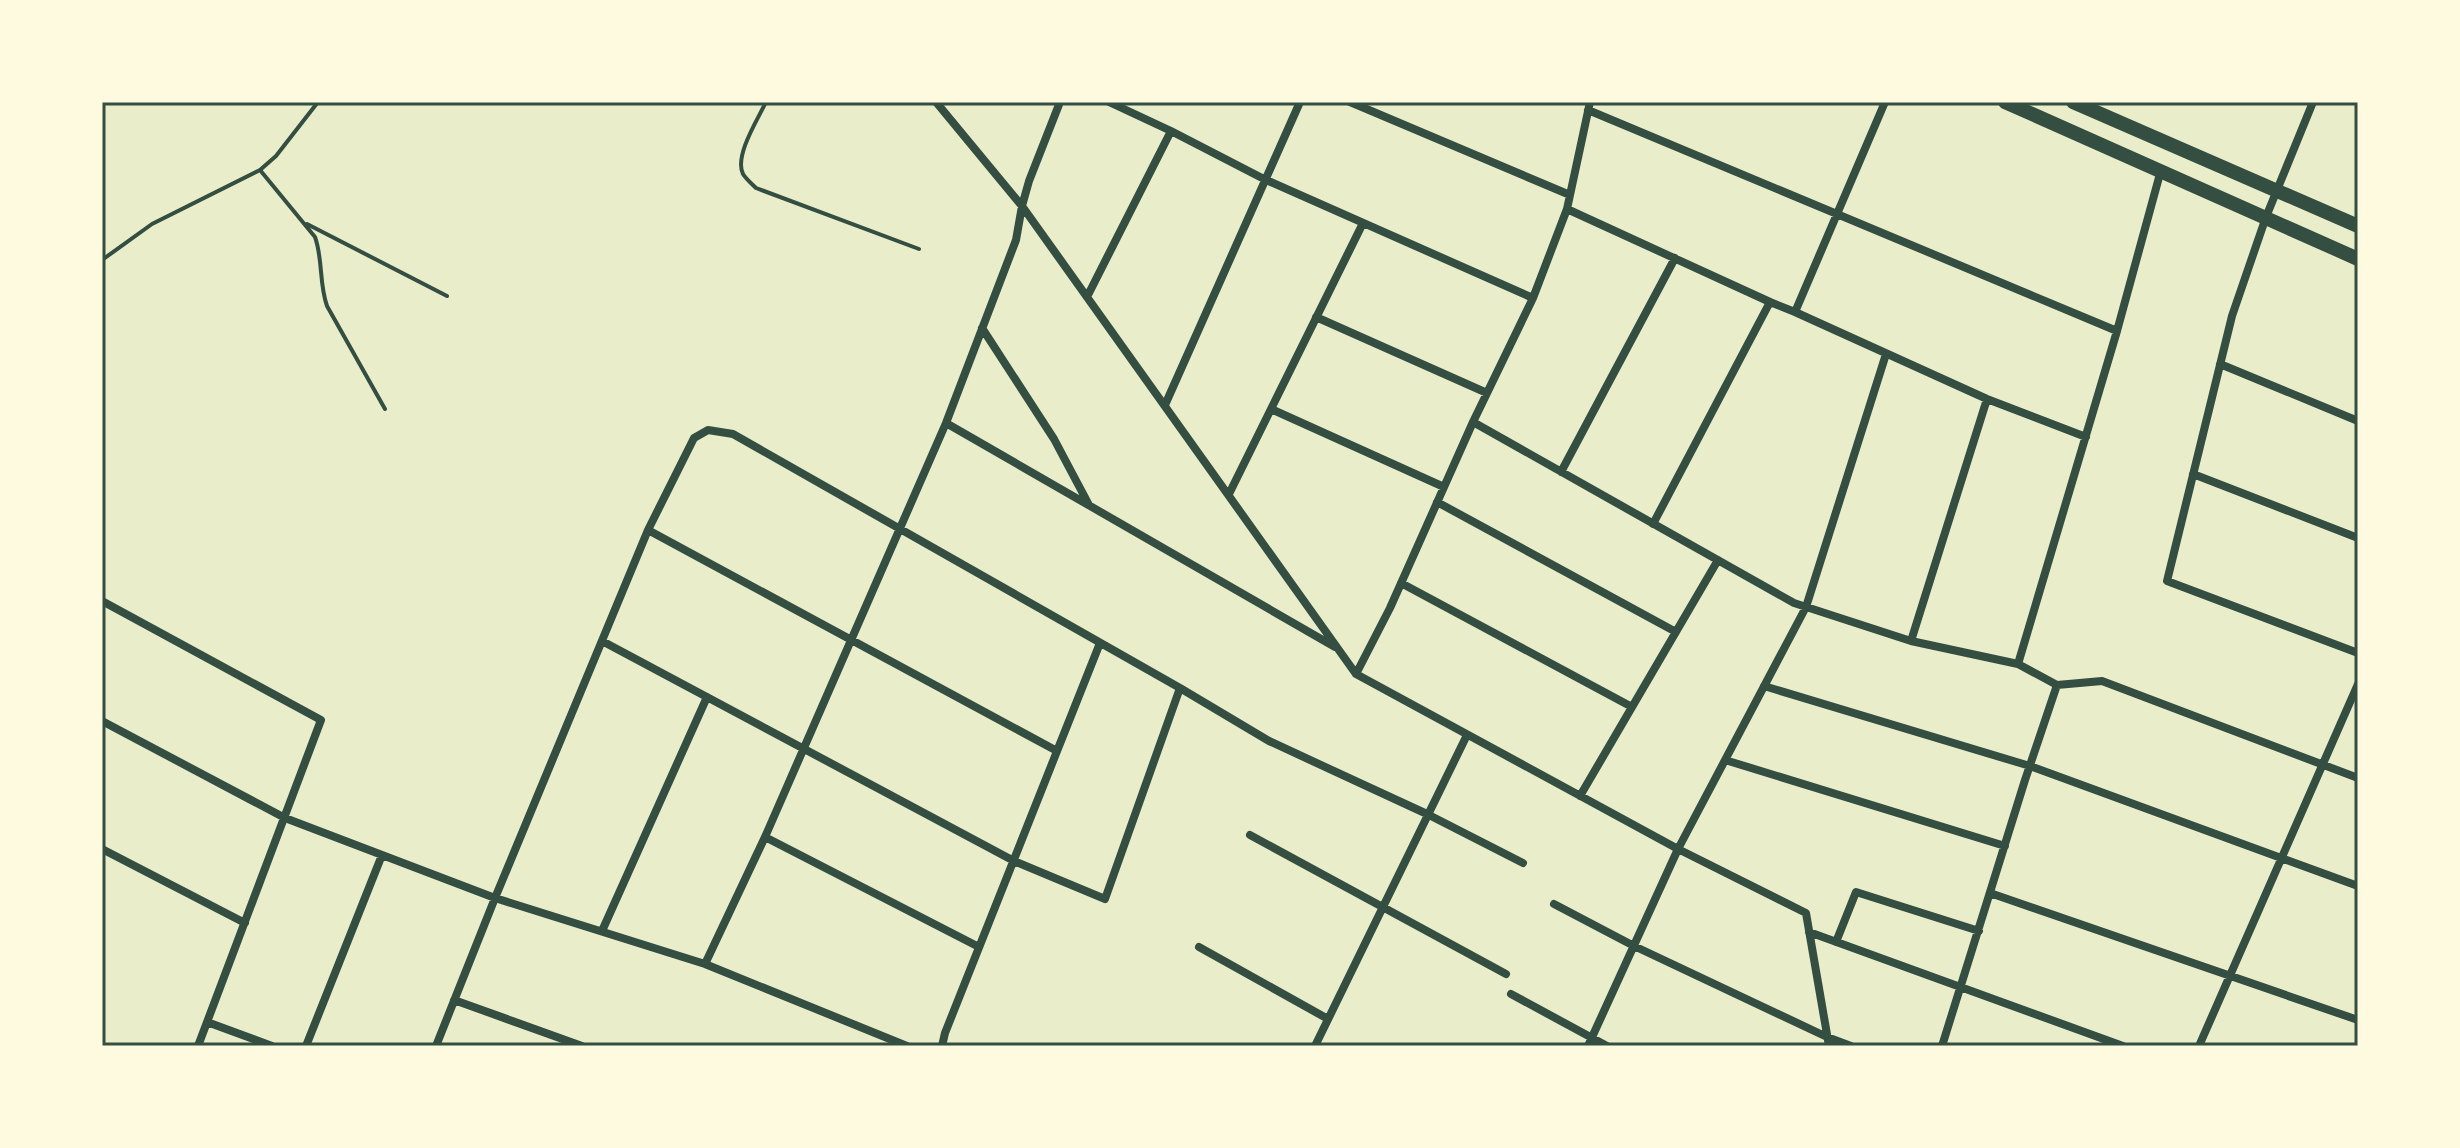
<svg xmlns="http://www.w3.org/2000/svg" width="2460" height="1148" font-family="Helvetica,sans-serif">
<rect width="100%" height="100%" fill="#e9edc9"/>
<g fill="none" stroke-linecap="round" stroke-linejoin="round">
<!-- service -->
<path stroke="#344e41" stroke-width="4" d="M766,102C758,119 734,156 743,174C746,179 752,184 756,188L919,249
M260,170L315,237C323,259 319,284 327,306L385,409
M307,224L447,296
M102,260L152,224L260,170L276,156L318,102"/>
<!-- minor -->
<path stroke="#344e41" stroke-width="8" d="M936,102L1022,206L1356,674L1678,849L1806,913L1829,1046
M1109,102L1171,131L1264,179L1533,298
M1350,102L1570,195
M2313,102L2266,217L2232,316L2167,581L2358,653
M1588,110L2117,331
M1567,209L1770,302
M1087,297L1171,131
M1795,312L1987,399L2086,437
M1316,317L1487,393
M982,328L1054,439L1089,505
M2220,364L2358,421
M1165,405L1300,102
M1271,409L1444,487
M1473,422L1794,603L1911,641L2018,664L2117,331L2161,170
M946,423L1335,647
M1561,472L1675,258
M2193,474L2358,538
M1229,494L1363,223
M1437,502L1676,632
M1653,524L1770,302L1795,312L1885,102
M648,530L1057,751
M1401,583L1632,707
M102,601L321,720L198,1046
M602,641L1014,861L1105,899L1180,688L1269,741L1427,814L1523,863
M1911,641L1987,399
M2018,664L2057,685
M1356,674L1390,608L1473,422L1533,298L1567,209L1590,102
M1764,686L2030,766L2358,886
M102,721L285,818L495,898L705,964L907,1046
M1725,760L2005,846
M1580,796L1718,560
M1250,835L1506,974
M765,837L979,947
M102,849L245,923
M1990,893L2358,1020
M1554,904L1634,946L1827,1037L1851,1046
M602,931L707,697
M1809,932L2123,1046
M1836,942L1856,892L1979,931
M1199,947L1328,1019
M705,964L765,837L946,423L1016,240L1022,206L1029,181L1060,102
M1511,994L1607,1046
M454,1000L582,1046
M207,1022L272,1046
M306,1046L382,855
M436,1046L495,898L648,530L694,438L708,430L733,434L1180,688
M942,1046L945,1033L1100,643
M1315,1046L1467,735
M1588,1046L1678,849L1806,607L1886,354
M1942,1046L2025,780L2057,685L2102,681L2358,778
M2199,1046L2358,684"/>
<!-- trunk -->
<path stroke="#344e41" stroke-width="14" d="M2005,102L2358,259
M2073,102L2358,226"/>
</g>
<!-- border -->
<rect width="2460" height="1148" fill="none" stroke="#fefae0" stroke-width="208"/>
<rect x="104" y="104" width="2252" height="940" fill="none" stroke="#344e41" stroke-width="3"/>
</svg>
